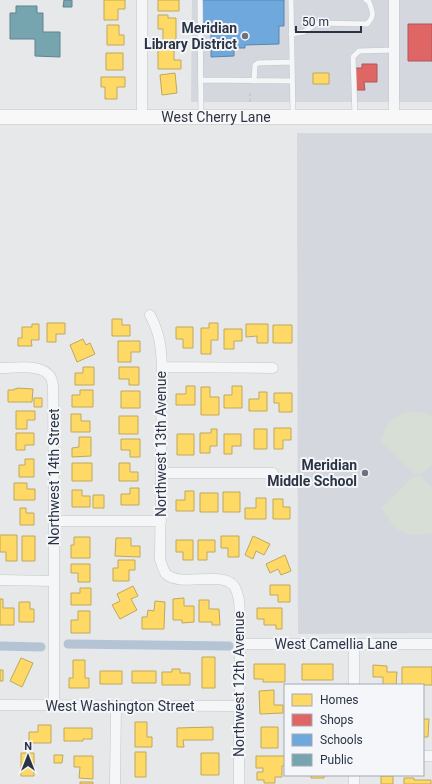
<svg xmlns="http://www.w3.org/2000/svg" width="432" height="784" font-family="Roboto,sans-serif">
<rect width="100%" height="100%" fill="#e6e8ea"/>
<!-- built -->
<path fill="#d4d7dd" d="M192,0H432V102H191Z
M297,133H432V633L298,634Z"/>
<!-- green -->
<path fill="#d6ded6" d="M410,411L425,413L432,416V464L422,474H414L381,441C387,421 391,418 410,411Z
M414,476H421L432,487V533C421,537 404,536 395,527C390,522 386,514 381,508Z"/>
<!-- homes -->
<path fill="#ffd966" stroke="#bfa85c" d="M104,0H125V9H118V20H104Z
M158,0H179V11H158Z
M158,15H168V18H176V40H163V29H158Z
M107,25H119V35H124V45H107Z
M158,43H174V60H181V69H158Z
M106,53H123V70H106Z
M175,73L177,93L162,95L160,75Z
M313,73H329V84H313Z
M101,77H125V87H117V99H105V87H101Z
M112,319H122V325H130V336H112Z
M47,323H65V334H56V342H47Z
M209,323H218V340H211V354H201V328H209Z
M32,324H39V340H31L32,346H18V338H22V327H32Z
M246,324H268V343H257V336L246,337Z
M273,325H292V343H273Z
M176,327H193V348H183V339H176Z
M224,329H242V341H234V349H224Z
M83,339L86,345L90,343L95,354L77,362L70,345Z
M118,341H140V352H131V362H118Z
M83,367H94V385H75V373H83Z
M119,367H139V385H129V379H119Z
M186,386H195V405H176V394H186Z
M232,386H242V408H224V395H232Z
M201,387H210V397H219V415H201Z
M17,388L33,389L32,402H8V390H14V389H17Z
M80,390H93V407H72V395H80Z
M121,391H140V408H121Z
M259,392H267V411H249V399H259Z
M274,393H292V412H279V403H274Z
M34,398H42V407H34Z
M16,411H35V420H27V429H16Z
M71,414H81V421H90V432H71Z
M119,416H138V434H119Z
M274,428H291V440H283V449H274Z
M211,429H217V446H210V453H200V433H211Z
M254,429H267V449H254Z
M16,433H34V445H25V450H16Z
M177,434H194V455H177Z
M224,434H241V446H232V454H224Z
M79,437H91V456L72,457V448L79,447Z
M121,439H140V457H130V450H121Z
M25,459H34V477H19V465H25Z
M72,463H92V481H72Z
M119,463H130V472H138V481H119Z
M14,483H27V489H35V500H14Z
M130,488H139V505H121V494H130Z
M72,490H82V496H90V507H72Z
M185,491H194V511H176V500H185Z
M223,492H240V512H223Z
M200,493H218V512H200Z
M93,495H104V508H93Z
M256,498H266V519H245V508H256Z
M273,499H283V507H290V519H273Z
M20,508H26V513H34V525H20Z
M0,535H17V561H6V552H0Z
M22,536H35V561H22Z
M221,536H239V557H228V548H221Z
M253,536L270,544L264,555L256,551L253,559L245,555Z
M74,537H90V558H71V545H74Z
M116,538H131V546H140V557L115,556Z
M176,540H193V560H183V552H176Z
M198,540H215V552H207V560H198Z
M285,555L291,571L281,575L278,569L270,573L266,564Z
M118,560H135V570H129V581H113V568H118Z
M71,564H90V582H78V573H71Z
M270,585H290V602H278V595H270Z
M133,586L138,596L131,599L137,610L120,619L112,605L120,601L117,594Z
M80,588H91V605H71V593H80Z
M184,598V606H194V622L182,623V620H173V599Z
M0,599H3V608H14V625H0Z
M199,600H209V609H219L220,625H212V622H199Z
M155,601L165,602L164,629H142V617H147L148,610L154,611Z
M19,602H30V609H34V622H19Z
M257,608H282V629H276V625H264V619H257Z
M78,611H90V633H71V620H78Z
M202,657H215V688H202Z
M21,658L33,663L22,687L10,681Z
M73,660H85V678H89V688H69V678H73Z
M254,664H285V682H263V679H254Z
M302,664H333V680H302Z
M373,665L387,666V672H397L396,685H383V677H373Z
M402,667H432V685H402Z
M172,669H180V673H190V685H162V672H172Z
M0,670H3V681H0Z
M100,671H122V684H100Z
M132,671H156V683H132Z
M274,690V705H283V713L260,714L259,691Z
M423,719H429L428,737H423Z
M135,722H147V737H152V747H135Z
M38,725H51V743H29V732H38Z
M213,727V740H183L184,747H177V728Z
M261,727H278V748H261Z
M64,728H92V739H83V741H64Z
M135,752H146V777H135Z
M21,753H34V776H21Z
M201,753H219V775H201Z
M54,755H63L62,763H54Z
M74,756H93V779L79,778L80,767H74Z
M256,756H285V766H282V777H275V783H264V780H257V772H263V768H256Z
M311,775H324V778H311Z
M381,776H393V784H381Z
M404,778H414V780H431V784H404Z
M80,782H93V784H80Z"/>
<!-- shops -->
<path fill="#e06666" stroke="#aa575c" d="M408,24H432V61H408Z
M362,64H377V82H364L365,90H354V68H362Z"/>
<!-- schools -->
<path fill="#6fa8dc" stroke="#5b85af" d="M202,0H284V26H279V44L245,45V48H234V56L211,57V28H202Z"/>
<!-- public -->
<path fill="#76a5af" stroke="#60838f" d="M64,0H72V7H63Z
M16,6H37V13H43V32H60V57L35,56V39H10V13H16Z"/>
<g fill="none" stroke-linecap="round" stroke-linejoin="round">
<!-- canal -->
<path stroke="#b4c4d5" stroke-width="9" d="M68,644L229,646
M0,646L41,647"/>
<defs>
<path id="lane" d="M200,0L201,117
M291,0L293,116
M291,34L304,32L317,23L367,24C375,15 373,13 369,2L366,0
M200,80L292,81
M254,81L255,65L258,63L292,62
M355,117L353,57L359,51L394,50"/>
<path id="street" d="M142,0V117
M394,0V116
M150,315C160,334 161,346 162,367L160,560C162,564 163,570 166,574C182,588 221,570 234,586C237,590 238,596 239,600C241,624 240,649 240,674C239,710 239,747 239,784
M162,367L273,368
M0,368C13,368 38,364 48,374C52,377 52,381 53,386L54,521V706
M161,473H273
M54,521H161
M0,580L54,581
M240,644H432
M354,644V685
M0,705L239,706
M423,756H432
M354,775V784
M115,784L116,706"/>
<g id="secondary">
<path id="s1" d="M0,117H432"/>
</g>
</defs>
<!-- lane casing -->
<use href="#lane" stroke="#c4c6c8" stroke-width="6"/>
<!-- street casing -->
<use href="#street" stroke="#c4c6c8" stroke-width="11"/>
<!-- secondary casing -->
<use href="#secondary" stroke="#c4c6c8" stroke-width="15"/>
<!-- path -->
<path stroke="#c5c6ca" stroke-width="1.5" stroke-dasharray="3 3" stroke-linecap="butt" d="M250,93V104"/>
<!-- lane -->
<use href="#lane" stroke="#f5f6f7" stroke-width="5"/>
<!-- street -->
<use href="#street" stroke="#f5f6f7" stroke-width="10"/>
<!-- secondary -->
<use href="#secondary" stroke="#f8f8f8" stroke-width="14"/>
</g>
<!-- markers -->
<g fill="#6c737f" stroke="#f4f6f9" stroke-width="1.5">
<circle cx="245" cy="36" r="4"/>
<circle cx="365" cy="473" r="4"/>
</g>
<g text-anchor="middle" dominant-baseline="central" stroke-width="4" stroke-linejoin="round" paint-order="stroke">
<!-- poi labels -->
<g font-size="14" font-weight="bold" fill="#2b3445" stroke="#f4f6f9" text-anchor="end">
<text x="237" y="28">Meridian<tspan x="237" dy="16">Library District</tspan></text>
<text x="357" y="465">Meridian<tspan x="357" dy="16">Middle School</tspan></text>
</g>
<!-- street labels -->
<g font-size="14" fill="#2b3445" stroke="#f4f6f9">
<text stroke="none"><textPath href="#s1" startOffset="216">West Cherry Lane</textPath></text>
<text transform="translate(161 444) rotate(-90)">Northwest 13th Avenue</text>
<text transform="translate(54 477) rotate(-90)">Northwest 14th Street</text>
<text x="336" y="644">West Camellia Lane</text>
<text transform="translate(239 684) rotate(-90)">Northwest 12th Avenue</text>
<text x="120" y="706">West Washington Street</text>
</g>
</g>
<!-- legend -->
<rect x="284" y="684" width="140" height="92" fill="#f4f6f9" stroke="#a4a8b1"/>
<rect x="292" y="694" width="20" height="12" fill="#ffd966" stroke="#a4a8b1"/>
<text x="320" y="704" font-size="12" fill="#2b3445">Homes</text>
<rect x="292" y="714" width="20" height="12" fill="#e06666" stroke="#a4a8b1"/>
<text x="320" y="724" font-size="12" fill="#2b3445">Shops</text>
<rect x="292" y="734" width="20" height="12" fill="#6fa8dc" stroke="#a4a8b1"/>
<text x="320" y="744" font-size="12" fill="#2b3445">Schools</text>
<rect x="292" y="754" width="20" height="12" fill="#76a5af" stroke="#a4a8b1"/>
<text x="320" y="764" font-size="12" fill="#2b3445">Public</text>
<!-- north arrow -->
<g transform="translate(28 756)" stroke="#f4f6f9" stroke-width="3" paint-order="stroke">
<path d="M0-3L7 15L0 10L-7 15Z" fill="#2b3445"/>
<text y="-6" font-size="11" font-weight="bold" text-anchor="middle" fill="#2b3445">N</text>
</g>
<!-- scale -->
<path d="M296 26v6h65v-6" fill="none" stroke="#2b3445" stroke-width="2"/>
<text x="302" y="26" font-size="12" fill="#2b3445" stroke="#f4f6f9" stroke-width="3" paint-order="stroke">50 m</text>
</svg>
